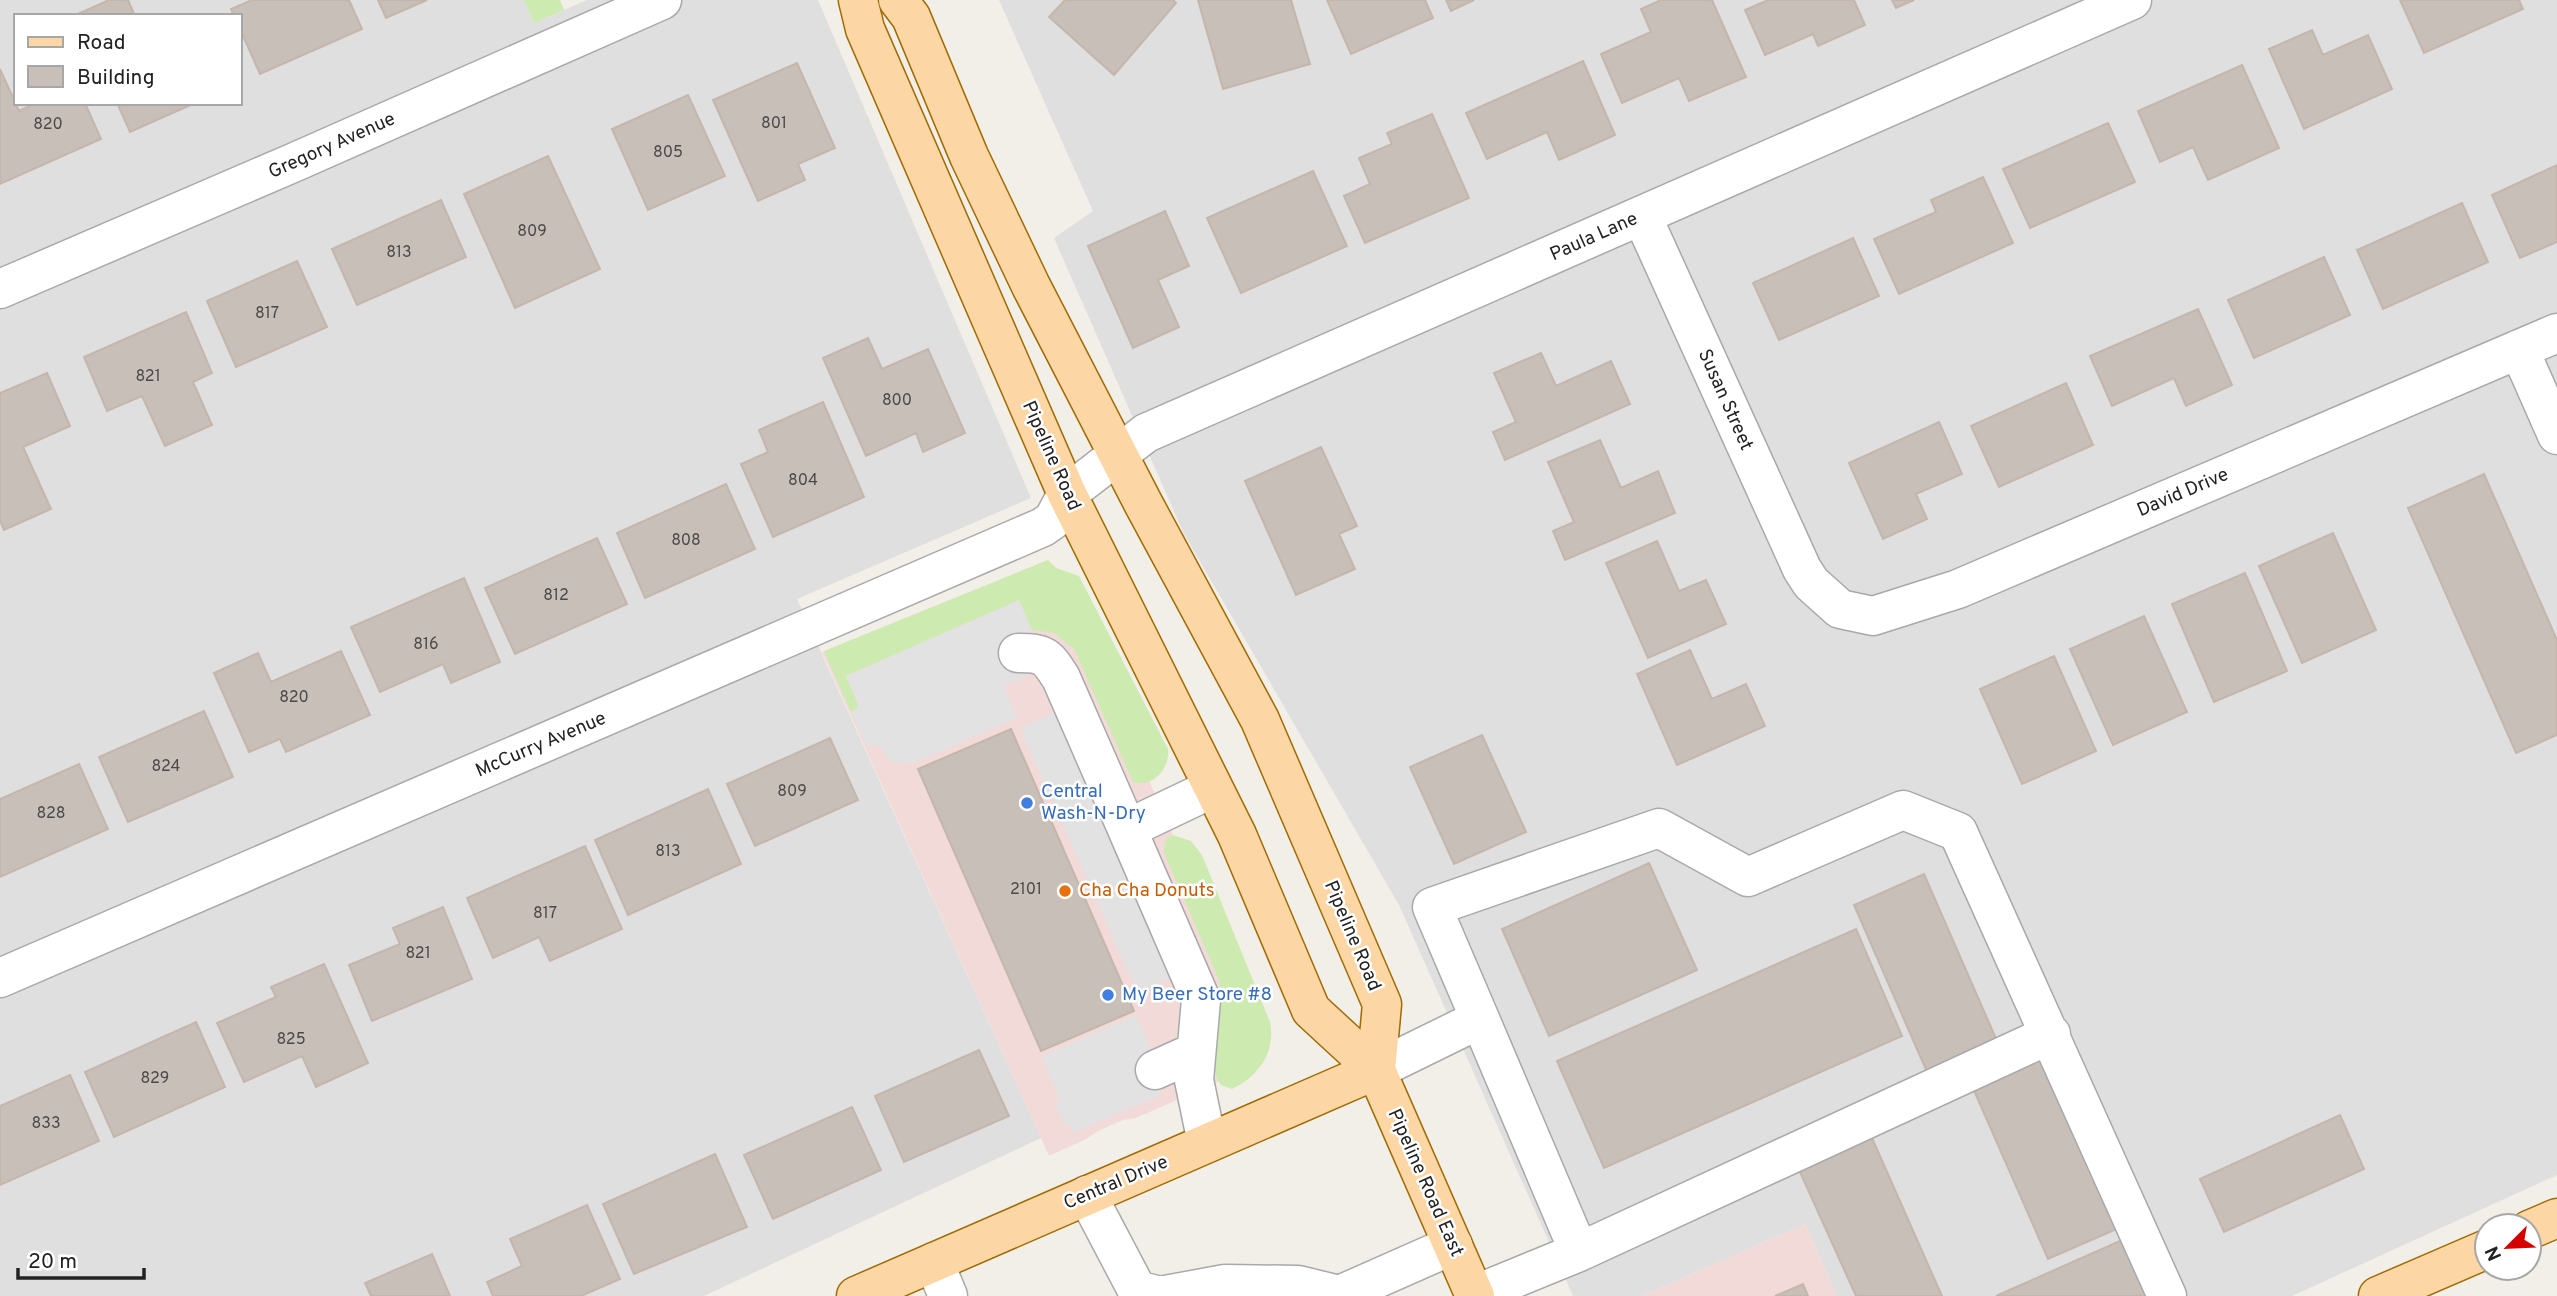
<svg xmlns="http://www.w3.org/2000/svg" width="2557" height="1296" font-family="Overpass,sans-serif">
<rect width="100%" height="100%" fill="#f2efe9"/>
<!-- residential -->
<path fill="#e0dfdf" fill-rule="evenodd" d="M0,0H524L534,23L587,0H818L1031,498L797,599L1041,1138L704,1296H0ZM16,16H240V103H16Z
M999,0H2557V1175L2292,1296H1837L1805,1224L1642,1296H1573L1399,905L1184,534L1054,238L1093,211Z"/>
<!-- commercial -->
<path fill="#f2dad9" d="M1048,560L1056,568L1236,979L1234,1075L1136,1118L1123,1120L1100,1130L1086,1139L1049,1156L822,652Z
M1805,1224L1837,1296H1642Z"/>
<!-- grass -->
<path fill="#cdebb0" d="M524,0H560L564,10L534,23Z
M1048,560L1056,568L1079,576L1168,749C1170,768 1154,788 1133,782L1074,649L1054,633L1032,630L1019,600L846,676L858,704L857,709L851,712L824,651Z
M1173,835L1191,841L1202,855L1270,1022C1276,1051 1259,1077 1232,1089L1221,1085C1205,1063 1220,1031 1221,1006C1222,997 1220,987 1218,978L1165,855L1164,848L1166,838Z"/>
<!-- parking -->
<path fill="#e2e2e2" d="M1019,600L1032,630L1012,638L1028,676L1006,685L1005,689L1017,718L911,764L890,761L879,745L867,747L851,712L857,709L858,704L846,676Z
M1073,705L1189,969L1137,992L1020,728Z
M1136,1015L1150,1047L1160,1095L1073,1133L1070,1124L1065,1126L1055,1103L1060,1100L1042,1056Z"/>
<!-- building -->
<path fill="#c7bfb8" stroke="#c4b6ab" stroke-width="2" d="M109,0H128L135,16H78V14Z
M252,0H349L362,29L260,74L240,29V16H234L231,9Z
M378,0H427L386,18Z
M1065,0H1173L1176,3L1114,75L1049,17Z
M1198,0H1291L1310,64L1223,89Z
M1327,0H1425L1433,18L1351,54Z
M1446,0H1474L1451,11Z
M1661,0H1712L1746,77L1689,101L1679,78L1622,103L1601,54L1651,32L1641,9Z
M1768,0H1854L1865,25L1818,46L1813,34L1765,55L1745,10Z
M1892,0H1914L1896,8Z
M2400,0H2519L2523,9L2424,53Z
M2312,30L2323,55L2368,35L2392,89L2304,129L2269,49Z
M1583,61L1615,135L1559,160L1547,132L1487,159L1466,113Z
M797,63L835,148L798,164L805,180L758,201L713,100Z
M2242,65L2279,148L2208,180L2193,147L2160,162L2138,111Z
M0,69L19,111L36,103H85L101,139L0,184Z
M688,95L725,176L648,210L612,129Z
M117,103H195L130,132Z
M1432,114L1469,198L1365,243L1344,196L1370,184L1359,158L1392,144L1387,133Z
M2108,123L2135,182L2030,228L2003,169Z
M548,156L600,269L515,308L464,194Z
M2557,165V242L2520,258L2492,195Z
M1313,171L1347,246L1241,293L1207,218Z
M1983,177L2013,243L1899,294L1874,239L1936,212L1931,200Z
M441,200L466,257L357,305L332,249Z
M2462,203L2488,262L2383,309L2357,250Z
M1165,211L1189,266L1158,280L1179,327L1133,348L1088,246Z
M1853,238L1879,296L1779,340L1753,283Z
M2324,257L2350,315L2254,358L2228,300Z
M297,261L327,327L236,367L207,301Z
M2198,309L2232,385L2186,406L2174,378L2112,406L2090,356Z
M186,312L212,373L193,382L212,425L165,446L142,396L107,411L84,357Z
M868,338L882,369L928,349L965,433L923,452L916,433L866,456L823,358Z
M1541,353L1556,386L1611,361L1630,404L1505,460L1493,432L1516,422L1494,373Z
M47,373L70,426L23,447L51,509L4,530L0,521V393Z
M2066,383L2093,445L1999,487L1971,426Z
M823,402L864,497L773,537L741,464L768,452L759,430Z
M1939,422L1962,474L1916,494L1927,519L1883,539L1849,463Z
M1600,440L1621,488L1658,471L1675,513L1565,560L1553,531L1574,522L1548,462Z
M1321,447L1357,526L1339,534L1355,569L1296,595L1245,481Z
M2484,474L2557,640V735L2516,753L2408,508Z
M726,484L755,549L645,598L617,533Z
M2333,533L2376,630L2302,663L2259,566Z
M597,538L627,604L515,654L485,588Z
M1657,541L1679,591L1706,580L1726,624L1648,658L1606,563Z
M2245,573L2287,671L2214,702L2172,604Z
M464,578L500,662L451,683L443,664L380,692L351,627Z
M2144,616L2187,712L2113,745L2070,649Z
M1690,650L1712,699L1746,684L1765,726L1677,765L1637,674Z
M341,651L370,715L286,752L280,739L249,752L214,673L258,653L271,682Z
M2054,656L2096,751L2022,784L1980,689Z
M204,711L233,777L128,822L99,757Z
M1011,729L1134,1011L1041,1051L918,769Z
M1482,735L1526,832L1454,864L1410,767Z
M830,738L858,800L755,846L727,784Z
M79,764L108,829L0,877V799Z
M708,789L741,864L628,915L595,840Z
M585,846L622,929L550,961L539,937L493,958L467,898Z
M1649,863L1697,970L1549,1036L1502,929Z
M1924,874L1997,1041L1927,1072L1854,905Z
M443,907L472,979L372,1021L349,965L400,944L393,928Z
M1856,929L1902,1036L1604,1168L1557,1061Z
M324,964L368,1063L316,1087L302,1056L244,1082L217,1023L276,997L271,987Z
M196,1022L225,1087L114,1137L85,1072Z
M979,1050L1009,1116L904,1162L875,1096Z
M2042,1054L2119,1228L2048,1259L1972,1086Z
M70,1075L99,1141L0,1185V1106Z
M852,1107L881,1170L773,1219L744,1155Z
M2340,1115L2364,1169L2224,1232L2200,1179Z
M1868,1129L1942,1296H1856L1795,1161Z
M715,1154L747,1227L634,1274L603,1204Z
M587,1205L620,1279L581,1296H493L487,1282L522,1266L510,1239Z
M2122,1240L2147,1296H1996Z
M432,1254L450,1296H371L365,1283Z
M1803,1284L1808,1296H1775Z"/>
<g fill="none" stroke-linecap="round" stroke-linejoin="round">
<defs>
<path id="minor" d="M1642,216L1802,569L1811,583L1840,609L1873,616L1958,589L2557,333
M0,289L295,162L662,0
M2519,349L2557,435
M1018,653C1045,653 1047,656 1061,678L1127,829
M0,978L1043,527L1053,520L1067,494L1146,433L2132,0
M1155,1070L1195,1052
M1376,1070L1480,1019L1432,907L1659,828L1748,877L1903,810L1958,832L2167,1296
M1207,1143L1194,1080L1201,1000L1127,829L1213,788
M1087,1195L1137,1290L1160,1296L1225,1284L1298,1285L1343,1296
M1579,1252L2051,1034
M934,1262L948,1296
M1342,1294L1453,1245
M1474,1295L1579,1252L1480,1019"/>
<path id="major" d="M858,0L865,29L1067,494L1237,835L1311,1010L1376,1070L1475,1296
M898,0L911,17L969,156L1031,286L1143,503L1260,720L1382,1004L1376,1070
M2529,1230L2557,1218
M856,1296L1376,1070
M2378,1296L2487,1249"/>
</defs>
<!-- minor casing -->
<use href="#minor" stroke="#a9a9a9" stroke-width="41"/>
<!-- major casing -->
<use href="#major" stroke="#a06b00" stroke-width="41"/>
<!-- minor -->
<use href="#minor" stroke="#fff" stroke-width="38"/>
<!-- major -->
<use href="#major" stroke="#fcd6a4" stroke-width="38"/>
</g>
<!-- markers -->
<g fill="#3f7fe0" stroke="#fff" stroke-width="2.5">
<circle cx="1027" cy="803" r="7"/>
<circle cx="1108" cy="995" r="7"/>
</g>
<circle fill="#e8710a" stroke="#fff" stroke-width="2.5" cx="1065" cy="891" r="7"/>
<g text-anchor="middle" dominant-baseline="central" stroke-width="5" stroke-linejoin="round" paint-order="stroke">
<!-- number labels -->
<g font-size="16" fill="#4b4948">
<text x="774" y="124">801</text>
<text x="48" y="125">820</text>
<text x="668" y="153">805</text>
<text x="532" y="232">809</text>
<text x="399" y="253">813</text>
<text x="267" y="314">817</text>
<text x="148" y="377">821</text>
<text x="897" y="401">800</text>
<text x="803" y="481">804</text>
<text x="686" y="541">808</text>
<text x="556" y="596">812</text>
<text x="426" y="645">816</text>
<text x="294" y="698">820</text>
<text x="166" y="767">824</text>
<text x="792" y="792">809</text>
<text x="51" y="814">828</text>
<text x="668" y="852">813</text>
<text x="1026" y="890">2101</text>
<text x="545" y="914">817</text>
<text x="418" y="954">821</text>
<text x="291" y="1040">825</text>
<text x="155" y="1079">829</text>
<text x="46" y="1124">833</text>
</g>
<!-- street labels -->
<g font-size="19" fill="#222" stroke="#fff">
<text transform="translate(332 146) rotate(-24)">Gregory Avenue</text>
<text transform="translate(1594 237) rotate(-24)">Paula Lane</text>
<text transform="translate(1725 400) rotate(66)">Susan Street</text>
<text transform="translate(1051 456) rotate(66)">Pipeline Road</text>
<text transform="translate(2183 493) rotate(-23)">David Drive</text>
<text transform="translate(541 745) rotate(-23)">McCurry Avenue</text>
<text transform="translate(1352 936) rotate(67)">Pipeline Road</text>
<text transform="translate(1116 1183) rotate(-23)">Central Drive</text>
<text transform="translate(1425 1183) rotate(66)">Pipeline Road East</text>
</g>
<!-- shop labels -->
<g font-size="19" fill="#366cbe" stroke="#fff" text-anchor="start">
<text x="1041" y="792">Central<tspan x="1041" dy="22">Wash-N-Dry</tspan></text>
<text x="1122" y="995">My Beer Store #8</text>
</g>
<!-- food labels -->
<g font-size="19" fill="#c56008" stroke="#fff" text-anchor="start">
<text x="1079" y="891">Cha Cha Donuts</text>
</g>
</g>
<!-- legend -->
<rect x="14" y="14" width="228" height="91" fill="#ffffff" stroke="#a7a7a7" stroke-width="2"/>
<rect x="28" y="37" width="35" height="10" fill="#fcd6a4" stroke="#a7a7a7" stroke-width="2"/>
<text x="77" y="49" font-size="21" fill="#222222">Road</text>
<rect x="28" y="66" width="35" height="21" fill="#c7bfb8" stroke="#a7a7a7" stroke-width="2"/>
<text x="77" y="84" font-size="21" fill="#222222">Building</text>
<!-- north arrow -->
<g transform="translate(2508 1247) rotate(246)"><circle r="33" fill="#ffffff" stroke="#a7a7a7" stroke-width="2"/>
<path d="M0-5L12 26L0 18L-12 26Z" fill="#d40000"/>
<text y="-10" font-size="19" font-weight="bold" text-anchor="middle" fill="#222222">N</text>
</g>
<!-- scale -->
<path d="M18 1268v10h126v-10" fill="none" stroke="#222222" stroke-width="3.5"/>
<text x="28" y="1268" font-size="21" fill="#222222" stroke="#ffffff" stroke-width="5" paint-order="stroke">20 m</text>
</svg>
